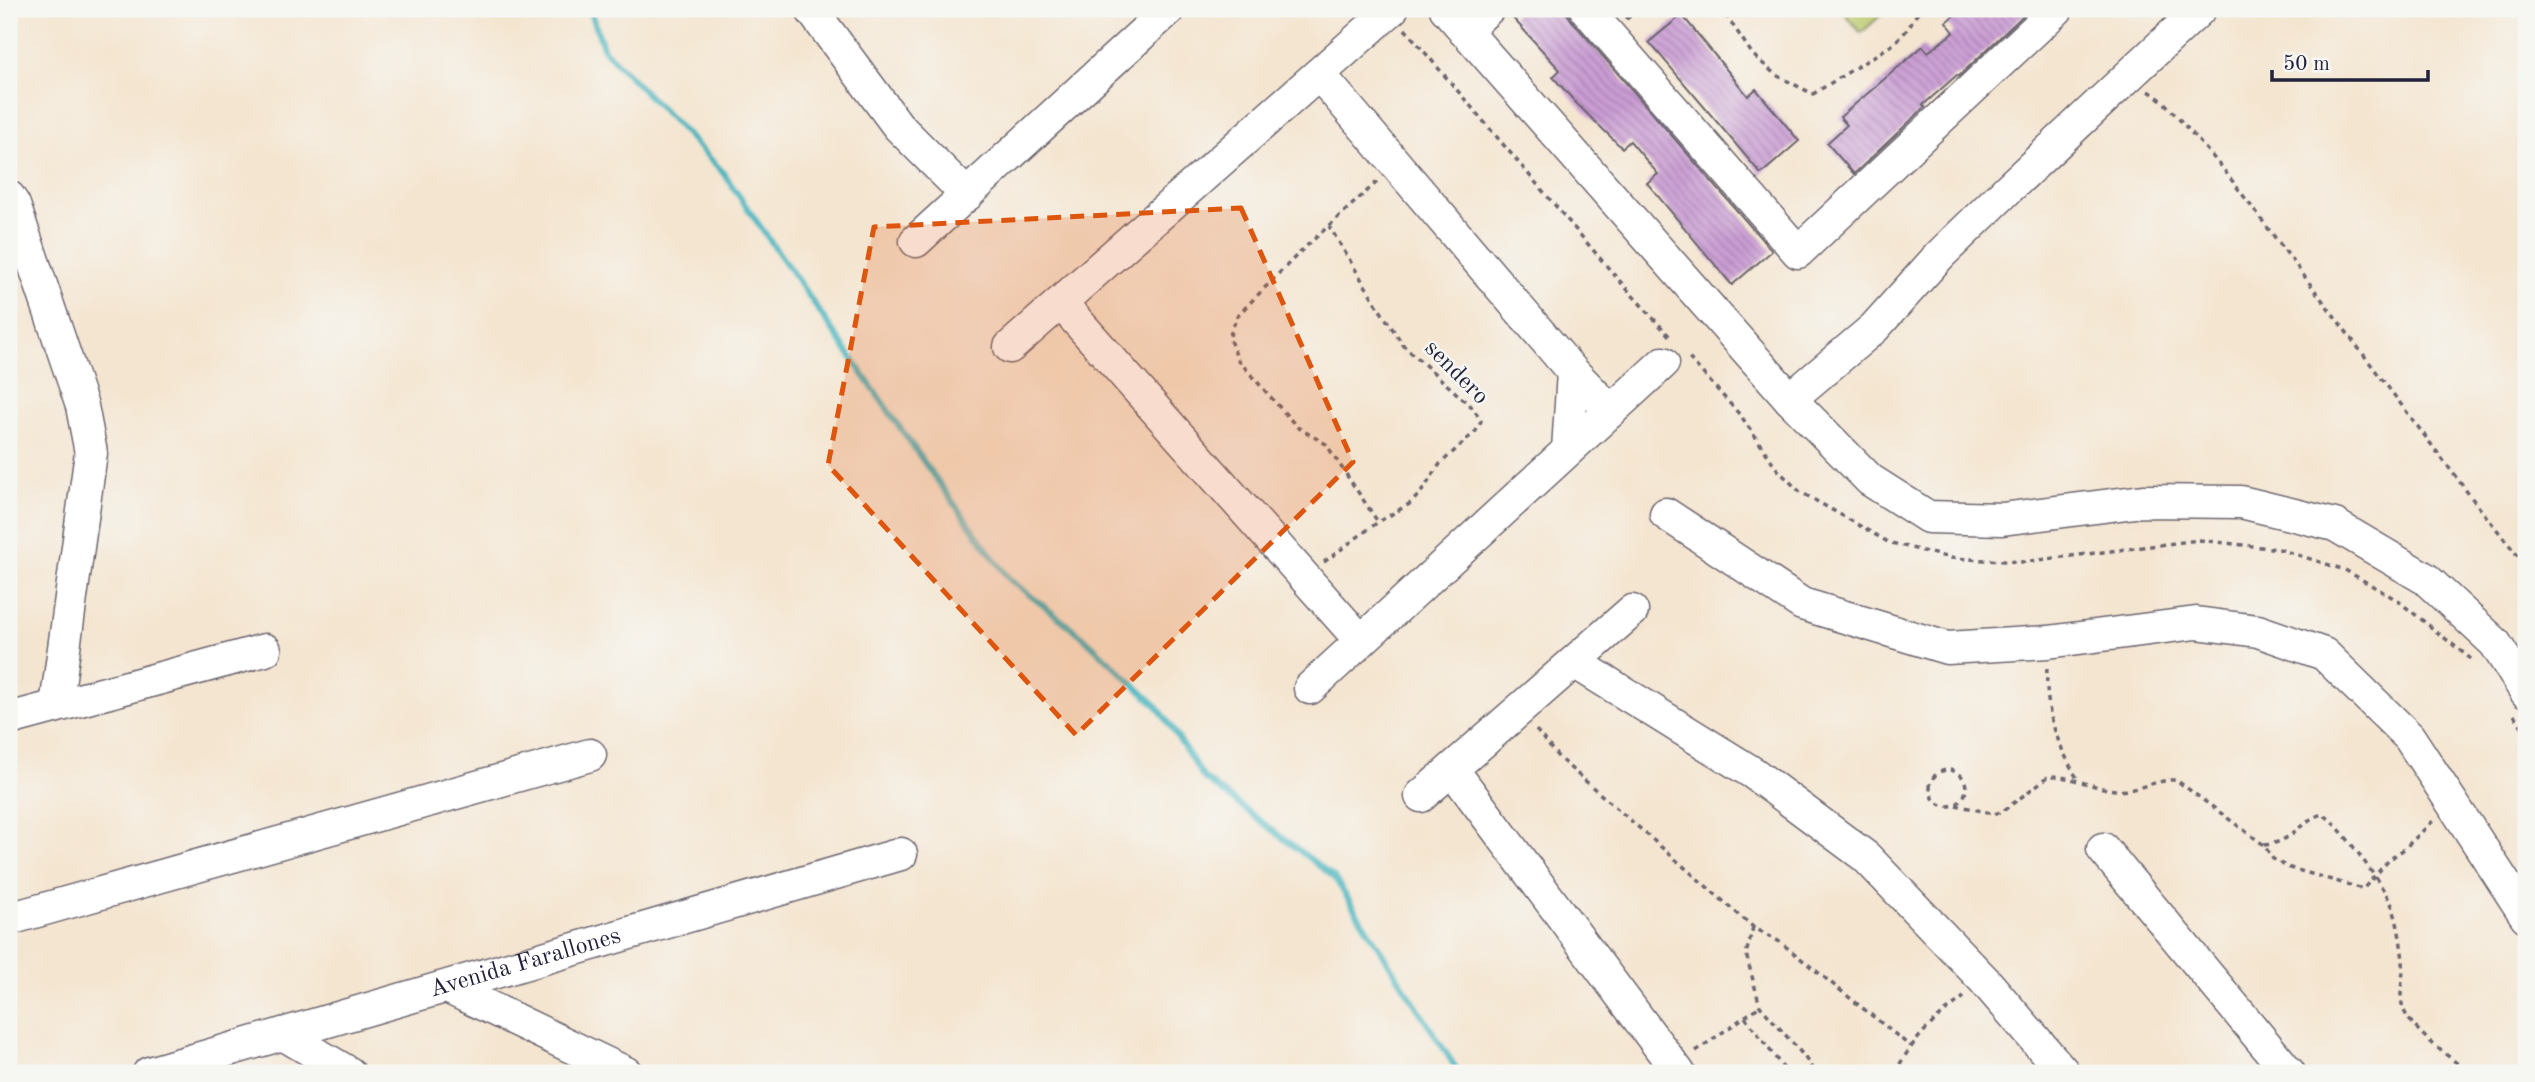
<svg xmlns="http://www.w3.org/2000/svg" width="2535" height="1082" font-family="'Old Standard TT',serif">
<defs>
<pattern id="building-back-hatch" width="6" height="6" patternUnits="userSpaceOnUse" patternTransform="scale(1.75)"><rect width="6" height="6" fill="#ca9dd4"/><path d="M-1 5l2 2M0 0l6 6M5-1l2 2" fill="none" stroke="#a480ad"/></pattern>
</defs>
<rect width="100%" height="100%" fill="#f6f6f2"/>
<filter id="ink" filterUnits="userSpaceOnUse"><feTurbulence type="fractalNoise" baseFrequency=".0143" numOctaves="2"/><feDisplacementMap in="SourceGraphic" scale="14" xChannelSelector="R" yChannelSelector="G"/><feConvolveMatrix kernelMatrix="1 2 1 2 8 2 1 2 1" color-interpolation-filters="sRGB"/></filter>
<filter id="wash" filterUnits="userSpaceOnUse"><feTurbulence type="fractalNoise" baseFrequency=".00686" numOctaves="4" result="noise"/><feDisplacementMap in="SourceGraphic" scale="28" xChannelSelector="R" yChannelSelector="G"/><feGaussianBlur stdDeviation="1.57" result="paint"/><feColorMatrix in="noise" values="0 0 0 0 0 0 0 0 0 0 0 0 0 0 0 0 0 1.4 0 .05"/><feComposite in="paint" operator="in"/></filter>
<g filter="url(#wash)">
<rect width="100%" height="100%" fill="#f4e5d0"/>
<!-- garden -->
<path fill="#bbc96c" stroke="#6e7654" stroke-width="2" d="M1841,9H1888L1861,33Z"/>
<g fill="none" stroke-linecap="round" stroke-linejoin="round">
<!-- stream -->
<path stroke="#45b4be" stroke-width="6" d="M590,9L604,50L721,170L926,465L1009,579L1081,635L1158,707L1204,778L1334,877L1459,1073"/>
</g>
<g id="blocks">
<!-- building -->
<path fill="url(#building-back-hatch)" d="M1522,9H1564L1572,21L1772,251L1732,285L1647,183L1658,174L1630,141L1622,148L1576,103L1553,77L1560,70L1512,17Z
M1962,9H2030L1959,76L1957,75L1923,105L1925,107L1854,174L1827,143L1847,125L1840,117L1923,46L1928,52L1954,32L1946,22Z
M1682,15L1748,96L1756,89L1799,141L1761,174L1649,42Z"/>
</g>
</g>
<g filter="url(#ink)">
<use href="#blocks" fill-opacity="0" stroke="#6c666f" stroke-width="2"/>
<g fill="none" stroke-linecap="round" stroke-linejoin="round">
<defs>
<g id="minor">
<path d="M811,9L898,126L967,195"/>
<path d="M1446,9L1790,399L1870,480L1928,517L2002,519L2143,501L2241,502L2335,525L2426,579L2495,643L2526,692"/>
<path d="M1586,9L1798,252L2057,9"/>
<path d="M1464,31L1488,9"/>
<path d="M1319,74L1573,372L1611,411"/>
<path d="M9,197L14,205L82,406L91,453L56,706"/>
<path d="M916,241L1169,9"/>
<path d="M1061,303L1361,641"/>
<path d="M1010,347L1392,9"/>
<path d="M1790,399L1874,328L1940,255L2009,188L2200,9"/>
<path d="M1568,450L1573,372"/>
<path d="M1666,514L1802,604L1947,648L2048,642L2196,623L2258,631L2324,654L2409,737L2526,916"/>
<path d="M1576,663L1753,773L1866,857L1985,981L2064,1073"/>
<path d="M1310,688L1663,363"/>
<path d="M9,719L265,650"/>
<path d="M1452,769L1679,1073"/>
<path d="M1421,796L1632,611"/>
<path d="M2103,849L2289,1073"/>
<path d="M9,919L590,755"/>
<path d="M447,987L626,1073"/>
<path d="M283,1034L349,1073"/>
<path id="s1" d="M149,1073L901,854"/>
</g>
</defs>
<!-- minor casing -->
<use href="#minor" stroke="#6c666f" stroke-width="35"/>
<!-- path -->
<path stroke="#6c666f" stroke-width="3.5" stroke-dasharray="5 5" stroke-linecap="butt" d="M1718,9L1724,12L1753,55L1776,75L1813,94L1892,45L1906,31L1920,9
M1626,19L1641,9
M1405,29L1616,277L1672,339
M2149,91L2163,101L2221,166L2474,501L2526,566
M1377,182L1301,251L1237,316L1229,338L1238,360L1297,427L1326,444L1378,522
M1689,358L1741,416L1778,470L1799,491L1888,542L1950,558L2023,562L2199,540L2279,549L2345,570L2397,600L2471,659
M1324,562L1378,522L1411,503L1422,491L1440,464L1476,431L1481,421L1474,409L1404,346L1380,310L1329,226
M2047,668C2045,713 2056,741 2078,780
M2514,715L2526,732
M1536,730L1559,758L1753,927L1780,942L1910,1046
M1930 788a18 18 0 1 1 36 0a18 18 0 1 1-36 0Z
M1956,805L1995,814L2003,811L2049,776C2072,776 2093,788 2115,790C2135,793 2155,779 2176,780L2264,845L2273,859L2287,867L2363,889L2389,860L2404,849L2434,820
M2264,845C2292,843 2299,821 2322,814C2338,821 2382,885 2391,903C2398,921 2401,942 2403,961C2404,975 2399,991 2402,1004C2406,1028 2451,1057 2469,1073
M1753,927L1746,954L1760,1006L1804,1056L1815,1073
M1745,1017L1787,1073
M1696,1051L1760,1006
M1895,1073C1912,1040 1934,1019 1964,997"/>
<!-- minor -->
<use href="#minor" stroke="#fff" stroke-width="32"/>
</g>
</g>
<!-- marked area -->
<path fill="#de560e" fill-opacity="0.2" stroke="#de560e" stroke-width="5" stroke-dasharray="14 9" stroke-linejoin="round" d="M1241,208L1353,462L1076,735L828,465L874,227Z"/>
<g text-anchor="middle" dominant-baseline="central" stroke-width="5" stroke-linejoin="round" paint-order="stroke">
<!-- street labels -->
<g font-size="24" fill="#22223b" stroke="#f6f6f2">
<text transform="translate(1456 373) rotate(45)">sendero</text>
<text stroke="none"><textPath href="#s1" startOffset="392">Avenida Farallones</textPath></text>
</g>
</g>
<!-- margin -->
<rect width="2535" height="1082" fill="none" stroke="#f6f6f2" stroke-width="35"/>
<!-- scale -->
<path d="M2272 70v10h156v-10" fill="none" stroke="#22223b" stroke-width="3.5"/>
<text x="2283" y="70" font-size="21" fill="#22223b" stroke="#f6f6f2" stroke-width="5" paint-order="stroke">50 m</text>
</svg>
